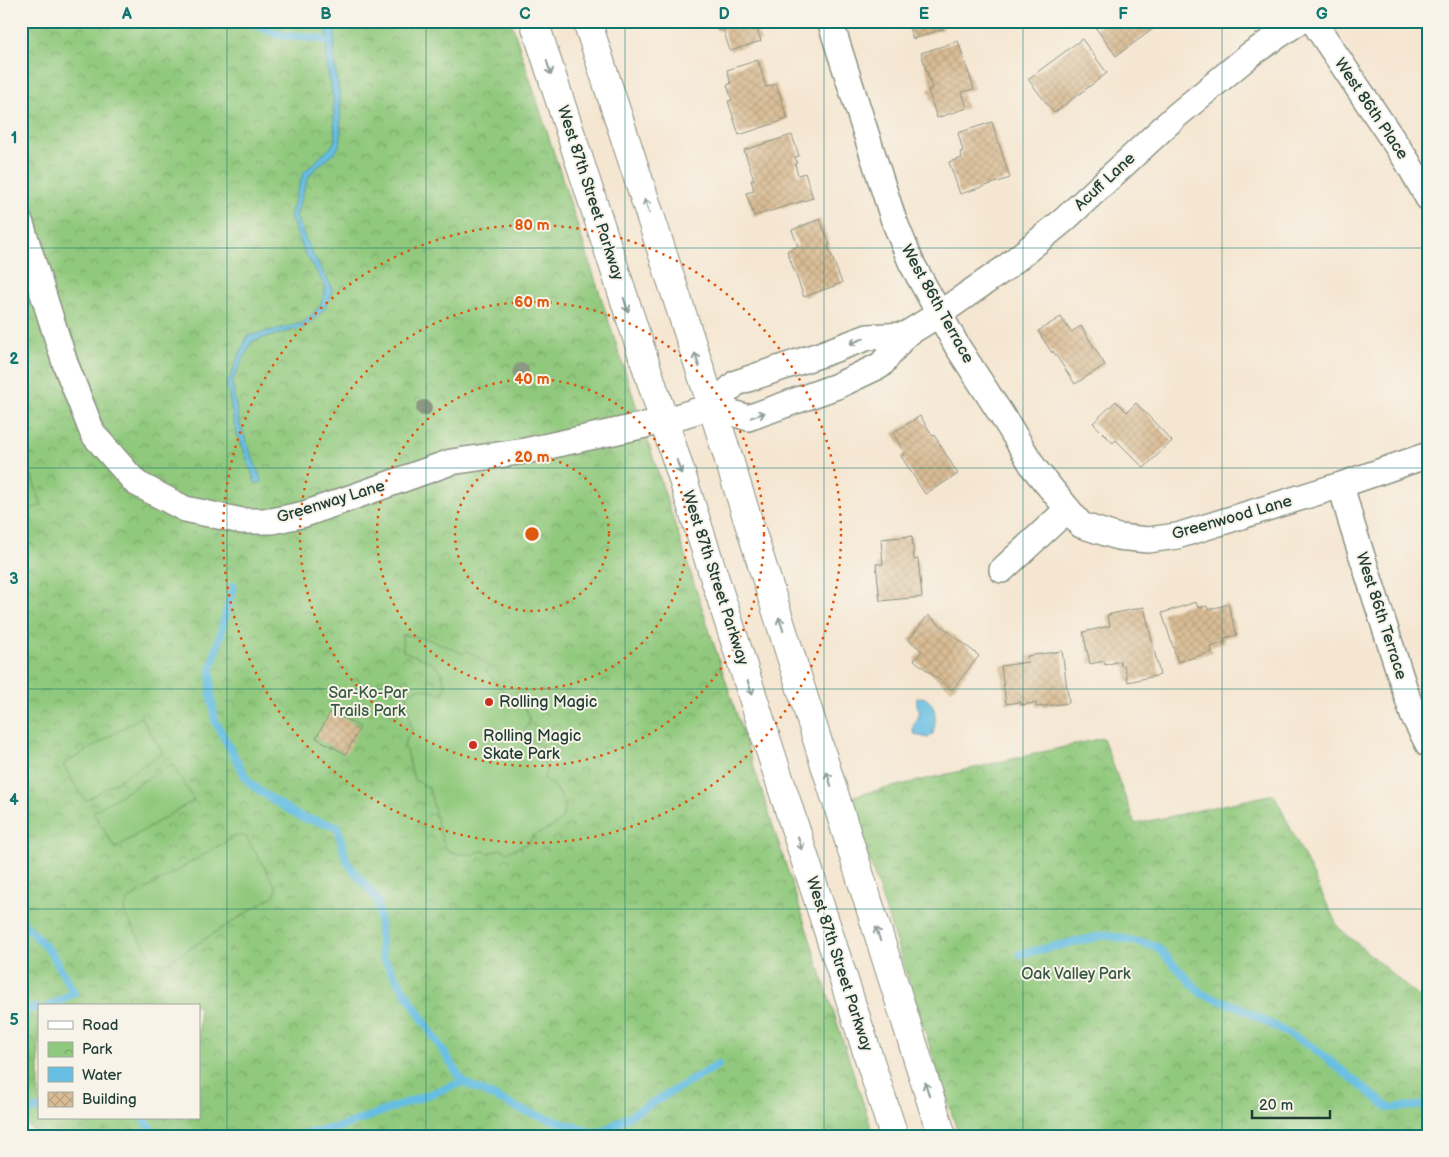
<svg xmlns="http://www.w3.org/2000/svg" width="1449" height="1157" font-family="'Balsamiq Sans',sans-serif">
<defs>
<pattern id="park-crowns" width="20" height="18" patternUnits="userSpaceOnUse" patternTransform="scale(1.25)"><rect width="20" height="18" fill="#90c97d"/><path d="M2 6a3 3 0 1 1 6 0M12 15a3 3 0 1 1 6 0" fill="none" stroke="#75a467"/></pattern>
<pattern id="building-cross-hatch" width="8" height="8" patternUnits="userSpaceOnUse" patternTransform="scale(1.25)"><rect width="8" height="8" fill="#d9bc94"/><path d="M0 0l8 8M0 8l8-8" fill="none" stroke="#baa280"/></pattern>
</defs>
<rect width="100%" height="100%" fill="#f7f3e8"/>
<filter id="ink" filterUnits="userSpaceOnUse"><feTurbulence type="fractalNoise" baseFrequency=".02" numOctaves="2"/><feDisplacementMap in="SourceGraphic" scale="10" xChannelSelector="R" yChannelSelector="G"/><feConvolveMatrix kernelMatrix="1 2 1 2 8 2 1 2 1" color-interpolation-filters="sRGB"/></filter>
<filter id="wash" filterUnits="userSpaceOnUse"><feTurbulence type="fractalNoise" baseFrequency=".0096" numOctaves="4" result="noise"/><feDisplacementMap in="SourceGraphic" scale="20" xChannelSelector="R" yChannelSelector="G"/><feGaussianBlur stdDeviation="1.12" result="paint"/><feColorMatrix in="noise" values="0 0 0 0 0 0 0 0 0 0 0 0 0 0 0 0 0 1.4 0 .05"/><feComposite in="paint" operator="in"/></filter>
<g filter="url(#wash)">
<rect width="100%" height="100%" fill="#f5e6d1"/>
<!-- park -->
<path fill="url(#park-crowns)" stroke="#588358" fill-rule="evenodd" d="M21,21H511L874,1136H41L21,1121ZM39,1006H199V1118H39Z
M1103,738L1135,824L1274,794L1338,927L1428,1005V1136H959L849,797Z"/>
<!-- pitch -->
<path fill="#90c97d" stroke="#588358" d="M21,448L42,505L21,512Z
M402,635C425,636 444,645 464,654L467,650L489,666L486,671L511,700H516C529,711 536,721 520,734L542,746L540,755L544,759L546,773L544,776V779C553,784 558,789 562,799C571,823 550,828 532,836L529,843L507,852L500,849L489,853L482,851L472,854H459L449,851L445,847L440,833L429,788L414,779L404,744L412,729L407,707V695C420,684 428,690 442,695L446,688L441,670L426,660L403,651Z
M141,717L163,753L85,801L63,765Z
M172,764L194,800L115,848L93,812Z
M237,835L246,837L274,883C277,888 277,892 273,896L170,961L162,964L154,961L125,915L124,909L129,899Z"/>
<!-- water -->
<path fill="#66bee3" stroke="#427e8c" d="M327,21H336L334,61L340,97L341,141C337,157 318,163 310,175C305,182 299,207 296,216L309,248L330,284L332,290L331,296L323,311L305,327L252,341L233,380L232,384L239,422L262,482L256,484L234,424L227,384L246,339L248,336L303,323L319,308L325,293V286L304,251L290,216L303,173L331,147L335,140L333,98L326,61Z
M922,697C938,702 936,721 933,734L928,738L915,735L913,731C913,720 917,723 919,715C921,709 915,706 917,698Z"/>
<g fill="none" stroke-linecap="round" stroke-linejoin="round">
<!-- stream -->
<path stroke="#66bee3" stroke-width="8" d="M248,21L279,35L320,39L330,44
M233,586L211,670V695L215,721L248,781L258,790L300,817L337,826L347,862L378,901L382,956L463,1082
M21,920L52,954L74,993L49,1006
M1020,954L1106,935L1156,946L1202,994L1239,1007L1311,1046L1389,1108L1428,1105
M21,1009L39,1008
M21,1114L39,1108
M143,1118L156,1136
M294,1136L340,1127L463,1082L524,1111L598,1134L718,1065"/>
</g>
<g id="blocks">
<!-- building -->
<path fill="url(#building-cross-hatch)" d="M715,21H754L761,41L730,51L723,29L718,31Z
M907,21H940L943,29L913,39Z
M1105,21H1164L1116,56L1096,28Z
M1082,39L1107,73L1054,113L1028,79Z
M958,41L974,89L962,92L967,108L937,118L928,90L932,88L921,53Z
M758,60L766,87L776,84L788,119L739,135L728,101L732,100L727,85L731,84L727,70Z
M992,122L1010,178L960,194L949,162L962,158L960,152L963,151L958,133Z
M792,135L799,156L795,157L797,163L795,164L798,175L805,173L813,198L754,216L746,193L754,191L751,180H754L744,150Z
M820,219L830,245L828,246L842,283L804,297L787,251L798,246L792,230Z
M1061,317L1071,332L1081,326L1105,365L1075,384L1053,351L1052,353L1038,331Z
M1116,401L1127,412L1136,403L1172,441L1144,468L1116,440L1113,443L1093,423Z
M920,416L933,436L934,435L958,474L925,494L901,456L905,454L893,433Z
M912,536L914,560L918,559L922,597L880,601L876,564H883L881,539Z
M1196,602L1198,608L1207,606L1208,610L1228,604L1237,635L1224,638L1225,642L1211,647L1212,652L1178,662L1162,613Z
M1144,607L1160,675L1128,682L1124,665L1121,666L1120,661L1105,665L1104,661L1090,664L1083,632L1110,626L1107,615Z
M928,615L979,656L952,690L914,660L922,651L909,640Z
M1062,651L1069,703L1036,707V703L1021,705V702L1006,704L1001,666L1028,662L1027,656Z
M331,711L360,727L346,754L316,738Z"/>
</g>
</g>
<g filter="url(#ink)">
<use href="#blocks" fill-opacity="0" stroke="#8a9282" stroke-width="1"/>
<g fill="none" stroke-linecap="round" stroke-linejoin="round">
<defs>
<path id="minor" d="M830,21L893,218L911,262L957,346L1010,428L1034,468L1081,525L1118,537L1148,540L1177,536L1341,485L1428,455
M1313,21L1407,161L1428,198
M21,224L65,363L93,434L136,483L185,509L242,521H272L305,514L451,462L525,451L664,421L712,406L736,383L822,354L868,337L905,335
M712,406L748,418L837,386L881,365L905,335L939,314L1004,269L1064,220L1176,116L1251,54L1300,21
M1341,485L1352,525L1413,715L1428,744
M1002,570L1068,509"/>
<path id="major" d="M534,21L677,461L894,1136
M587,21L712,406L942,1136"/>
</defs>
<!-- minor casing -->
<use href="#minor" stroke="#8a9282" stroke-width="28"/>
<!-- major casing -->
<use href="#major" stroke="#8a9282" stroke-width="30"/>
<!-- minor -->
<use href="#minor" stroke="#fff" stroke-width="25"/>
<!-- major -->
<use href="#major" stroke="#fff" stroke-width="28"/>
</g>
<!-- trees -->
<g fill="#8c9883">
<circle cx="521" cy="371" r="8"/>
<circle cx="424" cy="408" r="8"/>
</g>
<!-- one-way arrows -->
<defs><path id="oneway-shaft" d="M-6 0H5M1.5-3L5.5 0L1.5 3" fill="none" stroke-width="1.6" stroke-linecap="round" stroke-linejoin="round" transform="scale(1.25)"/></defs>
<g stroke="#8f9e9a">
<use href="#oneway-shaft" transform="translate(549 68) rotate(72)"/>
<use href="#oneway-shaft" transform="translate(647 206) rotate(-108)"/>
<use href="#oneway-shaft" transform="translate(626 305) rotate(72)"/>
<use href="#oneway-shaft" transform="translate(857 341) rotate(159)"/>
<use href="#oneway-shaft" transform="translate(697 360) rotate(-108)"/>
<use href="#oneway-shaft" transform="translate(758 415) rotate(-20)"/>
<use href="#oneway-shaft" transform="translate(679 467) rotate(72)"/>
<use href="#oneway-shaft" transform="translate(781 624) rotate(-108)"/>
<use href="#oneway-shaft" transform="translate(750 688) rotate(72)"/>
<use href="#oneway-shaft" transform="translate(829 779) rotate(-108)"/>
<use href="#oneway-shaft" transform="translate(800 843) rotate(72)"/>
<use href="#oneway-shaft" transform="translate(878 934) rotate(-108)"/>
<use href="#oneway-shaft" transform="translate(927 1089) rotate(-108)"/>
</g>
</g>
<!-- grid -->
<path fill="none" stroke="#0f766e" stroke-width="1" stroke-opacity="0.55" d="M227,21V1136M426,21V1136M625,21V1136M824,21V1136M1023,21V1136M1222,21V1136M21,248H1428M21,468H1428M21,689H1428M21,909H1428"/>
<!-- distance rings -->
<g fill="none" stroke="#de580e" stroke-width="2.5" stroke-dasharray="2.5 5">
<circle cx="532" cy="534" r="77"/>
<circle cx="532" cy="534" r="155"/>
<circle cx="532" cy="534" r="232"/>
<circle cx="532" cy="534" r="309"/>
</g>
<!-- markers -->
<g fill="#c8321e" stroke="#f7f3e8" stroke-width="2">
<circle cx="489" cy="702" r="5"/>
<circle cx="473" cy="745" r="5"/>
</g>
<g text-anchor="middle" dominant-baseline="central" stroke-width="4" stroke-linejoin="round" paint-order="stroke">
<!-- street labels -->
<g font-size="16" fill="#1f3d34" stroke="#f7f3e8">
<text transform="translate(1371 109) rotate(56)">West 86th Place</text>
<text transform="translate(1105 182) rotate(-43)">Acuff Lane</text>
<text transform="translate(590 193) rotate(72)">West 87th Street Parkway</text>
<text transform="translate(937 304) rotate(61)">West 86th Terrace</text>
<text transform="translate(331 502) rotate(-17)">Greenway Lane</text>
<text transform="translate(1232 518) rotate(-16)">Greenwood Lane</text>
<text transform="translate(715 578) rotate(72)">West 87th Street Parkway</text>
<text transform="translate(1381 616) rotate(72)">West 86th Terrace</text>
<text transform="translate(839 964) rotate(72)">West 87th Street Parkway</text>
</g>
<!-- park labels -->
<g font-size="16" fill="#365943" stroke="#f7f3e8">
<text x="368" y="693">Sar-Ko-Par<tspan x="368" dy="18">Trails Park</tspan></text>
<text x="1076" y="974">Oak Valley Park</text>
</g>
<!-- poi labels -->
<g font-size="16" fill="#1f3d34" stroke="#f7f3e8" text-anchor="start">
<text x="499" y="702">Rolling Magic</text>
<text x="483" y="736">Rolling Magic<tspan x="483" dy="18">Skate Park</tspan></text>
</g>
</g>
<circle cx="532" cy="534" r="8" fill="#de580e" stroke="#f7f3e8" stroke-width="2.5"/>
<g font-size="15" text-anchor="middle" font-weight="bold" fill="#de580e" stroke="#f7f3e8" stroke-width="4" stroke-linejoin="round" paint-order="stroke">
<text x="532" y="230">80 m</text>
<text x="532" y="307">60 m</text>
<text x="532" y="384">40 m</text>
<text x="532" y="462">20 m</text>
</g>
<!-- margin -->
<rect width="1449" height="1157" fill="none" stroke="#f7f3e8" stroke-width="55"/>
<!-- legend -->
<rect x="38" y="1004" width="162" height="115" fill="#f7f3e8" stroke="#a1aaa0"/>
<rect x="48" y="1021" width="25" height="8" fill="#ffffff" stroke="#a1aaa0"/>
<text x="82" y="1030" font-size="15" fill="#1f3d34">Road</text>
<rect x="48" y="1042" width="25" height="15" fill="url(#park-crowns)" stroke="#a1aaa0"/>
<text x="82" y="1054" font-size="15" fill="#1f3d34">Park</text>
<rect x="48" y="1067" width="25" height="15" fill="#66bee3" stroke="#a1aaa0"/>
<text x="82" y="1080" font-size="15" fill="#1f3d34">Water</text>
<rect x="48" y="1092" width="25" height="15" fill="url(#building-cross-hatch)" stroke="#a1aaa0"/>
<text x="82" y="1104" font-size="15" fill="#1f3d34">Building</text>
<!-- scale -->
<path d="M1252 1110v8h78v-8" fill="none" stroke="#1f3d34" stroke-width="2.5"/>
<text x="1259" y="1110" font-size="15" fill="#1f3d34" stroke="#f7f3e8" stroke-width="4" paint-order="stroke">20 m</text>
<rect x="28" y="28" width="1394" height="1102" fill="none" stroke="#0f766e" stroke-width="2"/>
<g font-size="16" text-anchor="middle" font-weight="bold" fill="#0f766e">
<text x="127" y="19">A</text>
<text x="326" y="19">B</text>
<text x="525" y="19">C</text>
<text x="724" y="19">D</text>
<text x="924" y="19">E</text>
<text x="1123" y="19">F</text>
<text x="1322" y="19">G</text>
<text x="14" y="143">1</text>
<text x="14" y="364">2</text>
<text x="14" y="584">3</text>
<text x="14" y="805">4</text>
<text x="14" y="1025">5</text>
</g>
</svg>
